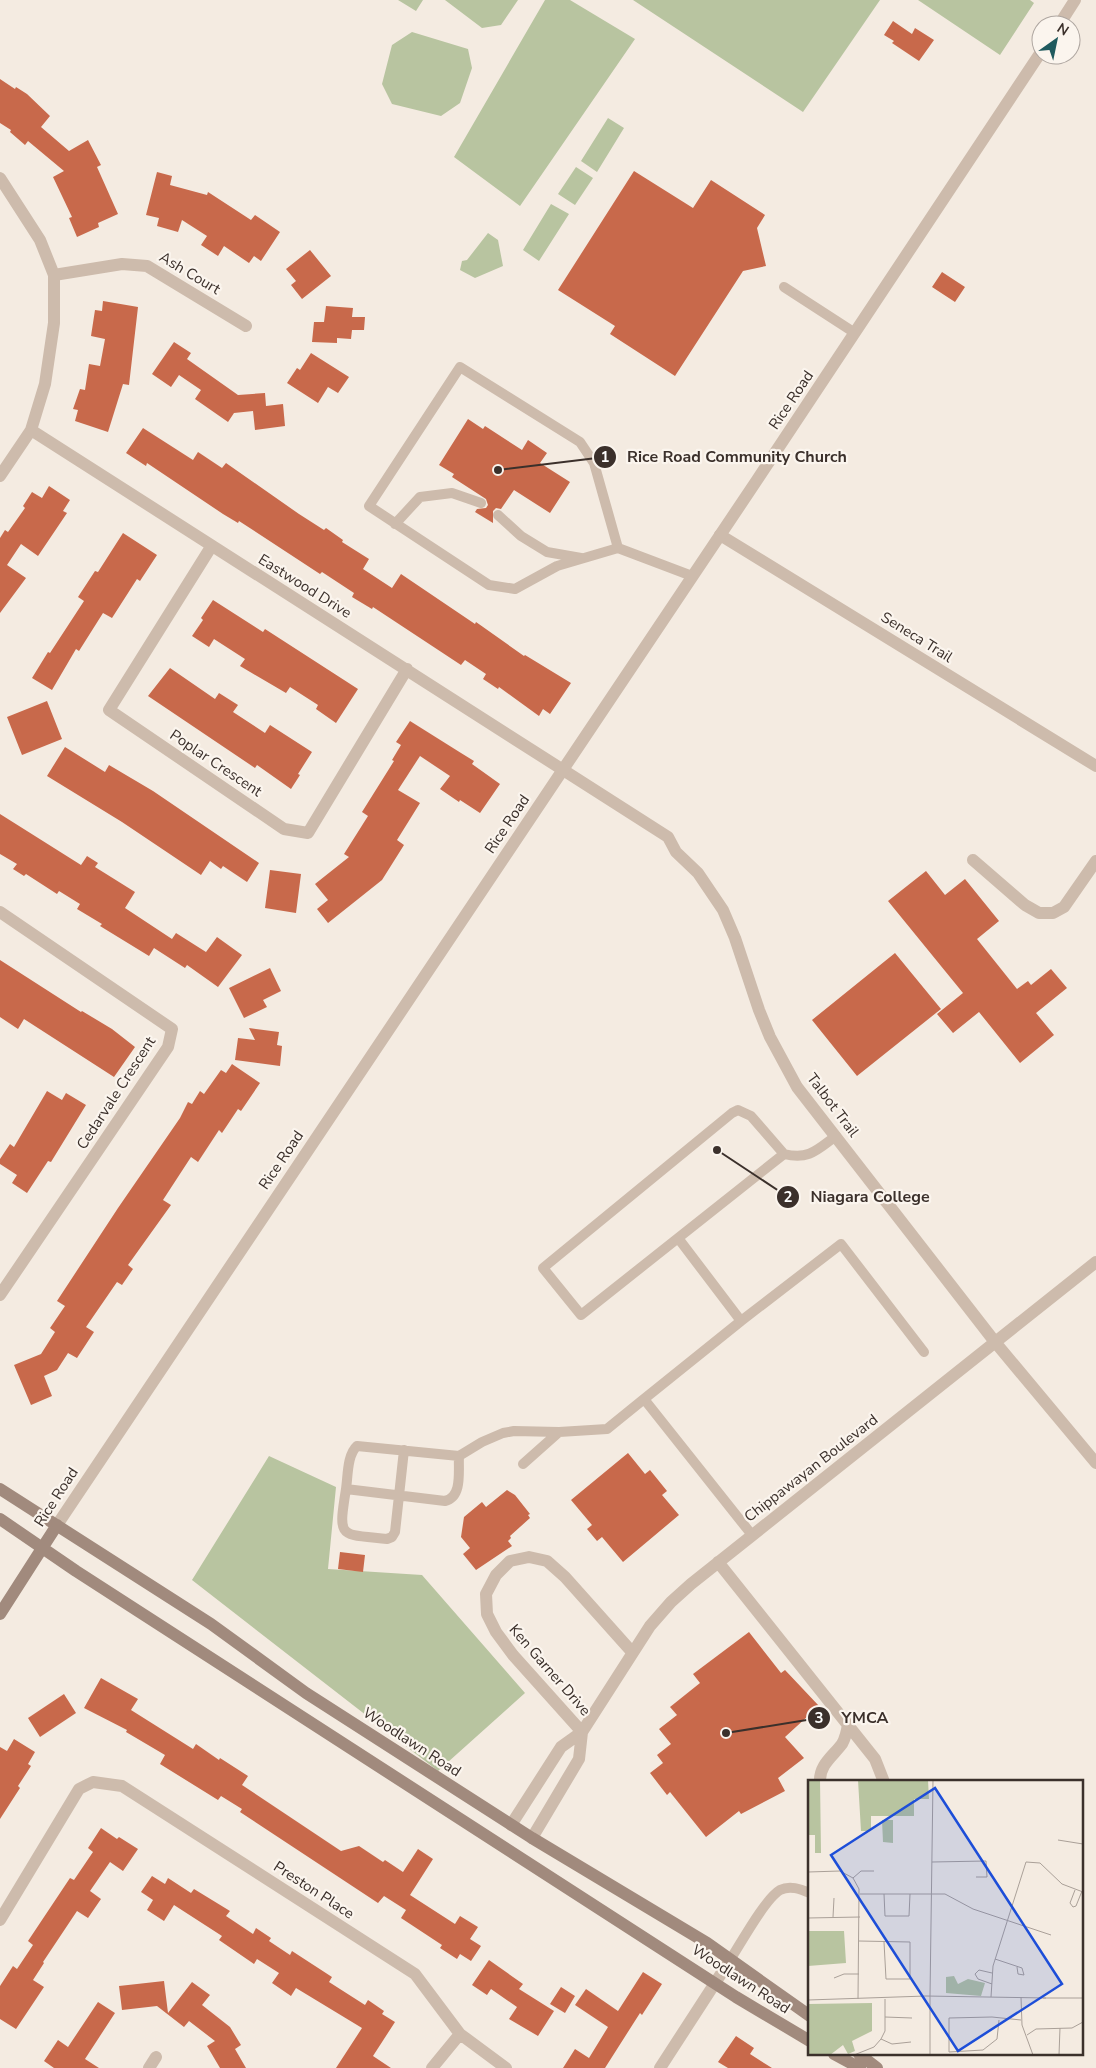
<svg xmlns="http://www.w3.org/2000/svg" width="1096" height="2068" font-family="'Nunito Sans',sans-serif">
<rect width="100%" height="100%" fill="#f4ebe1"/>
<!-- green -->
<path fill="#b8c4a0" d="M398,0H423L416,11Z
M445,0H518L501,25L482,28Z
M545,0H570L635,39L520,206L454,157Z
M633,0H880L803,112Z
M918,0H1030L1034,3L1000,55Z
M412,32L468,49L472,68L460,103L441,116L392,104L382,84L392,45Z
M608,118L624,128L597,172L581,161Z
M576,167L593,178L575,205L558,194Z
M551,204L569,214L539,261L523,250Z
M488,233L498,240L503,266L475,278L460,270L462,261L467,260Z
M269,1456L336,1487L328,1569L422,1575L525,1693L438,1771L192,1580Z"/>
<!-- building -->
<path fill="#c8694b" d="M893,21L912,34L915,28L934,40L919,61L892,43L894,41L884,35Z
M0,79L15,89L16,87L27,94L50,116L41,127L69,151L88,140L101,165L97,167L118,214L98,223L99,227L77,237L69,218L72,217L53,177L64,171L28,141L25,145L10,132L11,130L0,123Z
M634,171L693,208L711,180L765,215L757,228L766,266L743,271L675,376L610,334L615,326L558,290Z
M157,172L172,176L170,185L207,195L208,192L251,220L255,215L280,232L261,261L254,256L249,263L224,246L218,256L201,245L207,236L182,220L178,232L157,226L159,218L146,215Z
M310,250L331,276L302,299L291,285L296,281L286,269Z
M942,272L965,287L955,302L932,287Z
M103,301L138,307L129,385L123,384L108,432L75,421L78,410L73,409L80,389L85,390L89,364L100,366L105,339L91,336L95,310L102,311Z
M326,306L353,308L352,317H365L364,330H352L351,339L337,338V343L312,342L314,322H324Z
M174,342L191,353L187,359L238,395L265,393L266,406L283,404L285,426L255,430L253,411L234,413L228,422L195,399L201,390L179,375L171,387L152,374Z
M311,353L349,377L338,393L328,387L318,403L287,383L297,368L300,370Z
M468,419L483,429L485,426L522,450L528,440L547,453L540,463L570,482L550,513L514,490L501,509L496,508L493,511V523L475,512L477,509L486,508L488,505L486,499L452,477L454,474L439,465Z
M143,428L193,460L198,452L222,468L226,463L299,514L324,530L326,528L343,540L342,542L369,559L363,569L392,588L401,574L475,624L476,622L524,656L525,655L571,683L550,714L543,709L539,716L499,687L498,689L483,679L486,674L465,660L461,665L373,607L372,609L352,597L354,593L322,572L320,574L239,521L238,523L223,514L147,463L146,466L126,453Z
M49,486L70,500L63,511L67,513L38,556L21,544L7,565L26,578L0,613V538L5,530L8,532L25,508L23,506L32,492L42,498Z
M123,533L157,555L140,581L137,579L112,618L103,613L79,651L76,649L52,690L32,678L48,652L50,653L84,601L78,597L95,571L98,572Z
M213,600L263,632L265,629L358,689L336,723L316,709L318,705L290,687L286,693L240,666L245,659L214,639L209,647L192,636L203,620L201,618Z
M170,668L215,699L219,693L238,705L233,712L265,733L270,725L312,752L298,774L300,775L291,789L257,765L255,768L148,696Z
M47,701L62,739L22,755L7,717Z
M410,721L461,753L474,761L472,764L500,784L480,813L460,800L459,802L440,789L450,776L420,756L398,790L420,803L397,840L404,845L382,880L328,923L317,909L328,900L315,884L349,857L344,854L368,816L362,812L394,761L392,760L401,745L396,742Z
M65,747L105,772L109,765L153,791L259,863L247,882L223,866L221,869L210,861L201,875L122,822L47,776Z
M0,814L81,865L87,856L98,863L95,867L135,892L125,908L172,939L176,933L206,952L217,937L242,955L218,987L187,965L185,968L154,948L149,956L100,926L102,924L77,909L80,904L59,891L57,894L26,874L24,876L13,869L17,864L0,854Z
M270,870L301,874L296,913L265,908Z
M926,871L945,895L965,879L999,921L977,939L1017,989L1028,981L1031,985L1051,969L1067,988L1036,1013L1054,1035L1020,1063L979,1012L953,1033L937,1014L963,993L888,901Z
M895,953L941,1009L857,1076L812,1020Z
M0,960L81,1012L82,1011L112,1029L135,1047L114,1077L24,1019L18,1029L0,1017Z
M270,968L281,991L263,1000L267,1007L244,1018L229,988Z
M249,1028L279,1032L277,1045L282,1046L280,1066L235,1060L238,1038L255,1040Z
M232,1064L260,1083L241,1111L238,1109L222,1133L219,1130L198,1162L191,1157L163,1200L171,1205L128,1265L133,1269L122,1285L117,1282L86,1327L94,1332L77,1358L68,1353L57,1370L44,1376L52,1396L31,1405L14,1365L41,1354L55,1332L50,1328L65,1306L57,1301L118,1208L180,1118L188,1102L192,1104L200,1091L204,1094L221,1070L226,1073Z
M47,1091L62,1100L66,1093L86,1105L51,1162L48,1161L27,1193L12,1183L17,1175L0,1164V1159L10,1144L14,1147Z
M628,1453L645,1474L650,1470L667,1491L662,1495L679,1515L623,1562L602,1537L597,1541L587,1529L592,1525L571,1500Z
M507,1490L515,1495L530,1514L528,1515L530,1518L510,1536L511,1538L508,1541L512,1546L476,1570L463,1554L470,1548L461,1537L464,1517L482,1502L486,1507Z
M340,1552L365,1555L363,1572L338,1569Z
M749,1632L781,1673L785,1670L819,1706L785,1737L804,1758L778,1778L785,1791L741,1814L739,1811L706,1837L670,1792L667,1795L650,1773L663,1763L657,1755L671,1744L659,1729L677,1715L670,1707L700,1683L693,1674Z
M101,1678L138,1699L131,1710L193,1749L196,1744L219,1760L220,1758L248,1776L242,1785L341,1851L359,1846L383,1862L385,1860L403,1872L418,1849L433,1859L410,1895L455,1924L460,1916L478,1927L470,1939L481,1946L471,1961L460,1954L457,1959L440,1948L442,1945L401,1918L406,1910L384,1896L378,1903L240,1812L242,1809L221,1796L218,1800L160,1764L165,1755L126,1732L127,1730L84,1708Z
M64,1694L76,1713L40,1737L28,1718Z
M14,1739L35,1752L28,1764L31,1766L18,1786L20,1788L0,1819V1747L7,1751Z
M101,1828L117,1839L119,1837L138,1849L123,1871L110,1862L90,1891L101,1899L88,1918L77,1911L43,1962L44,1963L33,1980L44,1987L16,2029L0,2019V1986L13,1966L17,1969L33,1945L28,1941L70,1878L74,1880L93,1852L88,1848Z
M152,1876L165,1884L168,1878L191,1893L194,1889L230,1911L226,1916L253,1934L256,1928L271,1938L269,1941L290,1955L292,1951L332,1977L329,1982L365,2005L368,2000L384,2011L382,2014L395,2022L373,2056L391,2068H336L362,2028L296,1988L291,1996L272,1983L279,1973L257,1959L254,1964L219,1940L222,1936L174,1905L164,1921L147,1910L153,1900L141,1892Z
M489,1960L523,1984L519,1989L554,2011L538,2036L509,2019L517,2007L491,1989L487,1995L472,1985Z
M643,1972L662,1984L642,2015L640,2013L605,2068H563L575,2049L589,2058L608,2027L575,2005L586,1989L618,2011Z
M164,1981L168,2013L192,1982L210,1995L202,2005L230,2027L241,2045L235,2049L246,2068H220L207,2046L215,2041L189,2021L184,2027L157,2006L122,2010L119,1986Z
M561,1987L575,1996L565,2013L550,2004Z
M98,2002L115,2013L85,2059L99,2068H54L44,2061L58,2040L68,2047Z
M736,2036L754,2048L750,2054L772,2068H728L718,2062Z"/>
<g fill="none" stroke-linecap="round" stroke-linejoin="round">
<!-- service -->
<path stroke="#cdbbac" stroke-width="10" d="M784,287L855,333
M498,515L521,536L547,552L581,558
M395,524L420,497L452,493L481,503
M618,548L557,566L515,589L489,585L369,506L460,367L580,442L594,463L618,548L692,576
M784,1154L751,1116L738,1110L732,1113L543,1268L581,1315L784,1154C809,1160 817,1150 836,1136
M678,1238L741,1321L841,1244L924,1352
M741,1321L644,1399L752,1535
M459,1456C458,1470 463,1497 445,1501L346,1489C348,1476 347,1455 357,1446L459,1456L482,1442L503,1433L514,1431L559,1432L607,1429L644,1399
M523,1464L559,1432
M346,1489C338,1539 339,1534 387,1539L392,1537L395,1532L404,1450
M730,1960C741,1943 765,1899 780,1890C790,1885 800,1889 810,1893"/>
<!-- minor -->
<path stroke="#cdbbac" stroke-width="12" d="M0,178L40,240L54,275V323L45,384L31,430L0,476
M54,275L122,264L147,266L246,326
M31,430L668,837L676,852L698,873L723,910L735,938L759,1010L770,1037L797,1087L995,1342L1096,1463
M720,535L1096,766
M211,547L109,710L284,829L308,833L407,669
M973,860L1025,905L1039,913H1053L1064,907L1096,861
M0,912L172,1029L168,1047L0,1295
M718,1562L875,1759L884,1782
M582,1732L513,1655L496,1632L487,1614L486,1594L496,1575L510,1561L529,1557L547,1561L565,1577L632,1652
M820,1782C819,1765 833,1756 842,1744C846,1737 847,1731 848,1724
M511,1825L561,1747L582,1732L650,1626L671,1602L691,1584L1096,1262
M532,1838L579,1759L582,1732
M0,1920L79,1789L93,1782L122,1786L415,1974L460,2034L506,2068
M149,2068L156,2057
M432,2068L460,2034
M660,2068L730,1960"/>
<!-- tertiary -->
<path stroke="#cdbbac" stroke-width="12" d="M1059,25L1075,0
M57,1525L757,480L1041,52"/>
<!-- secondary -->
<path stroke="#a18a7d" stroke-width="12" d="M0,1489L211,1624L306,1693L532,1838L707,1943L810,2016
M0,1519L76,1571L736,1997L810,2041
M0,1614L57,1525
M834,2054L860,2068
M859,2054L877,2068"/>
</g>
<g text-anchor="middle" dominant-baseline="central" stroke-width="4.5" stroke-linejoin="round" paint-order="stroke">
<!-- street labels -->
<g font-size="15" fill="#3b302b" stroke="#fbf5ee">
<text transform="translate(190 273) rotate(31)">Ash Court</text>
<text transform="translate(791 400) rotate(-56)">Rice Road</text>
<text transform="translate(305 586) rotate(32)">Eastwood Drive</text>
<text transform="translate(917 637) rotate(32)">Seneca Trail</text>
<text transform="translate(216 763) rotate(34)">Poplar Crescent</text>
<text transform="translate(507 824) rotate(-56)">Rice Road</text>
<text transform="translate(116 1093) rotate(-57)">Cedarvale Crescent</text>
<text transform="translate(833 1105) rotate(53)">Talbot Trail</text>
<text transform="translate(281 1160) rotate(-56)">Rice Road</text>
<text transform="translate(811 1468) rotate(-38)">Chippawayan Boulevard</text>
<text transform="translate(56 1497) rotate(-57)">Rice Road</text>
<text transform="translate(550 1670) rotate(49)">Ken Garner Drive</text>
<text transform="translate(412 1742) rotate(33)">Woodlawn Road</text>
<text transform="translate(314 1890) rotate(33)">Preston Place</text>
<text transform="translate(741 1979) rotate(33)">Woodlawn Road</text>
</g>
</g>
<!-- overview -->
<g transform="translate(808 1780)">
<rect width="275" height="275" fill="#f4ebe1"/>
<path d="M0,0H12L13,73H7V55H0ZM50,0H120L121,19H106V36H63V51H53ZM74,40H85V63L75,62ZM0,151H36L38,183L0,186ZM146,196L150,204L160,199L177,203L173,216L138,213V197ZM64,223V251L44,261L47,271L40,274L35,265L22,275H0V224Z" fill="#b8c4a0"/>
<path fill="none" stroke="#aaa098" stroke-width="1" d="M250,60L275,64M124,82L178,81L179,97H168M0,92L32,91L45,98L51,109L50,219M45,98L53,91H66M267,110L262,123L265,127L268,126L274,111M52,114H137L165,129L243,155M76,114L77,136H101L102,114M25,137L26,118M0,138L52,137M51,161L102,162V199H78L76,162M187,179L214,188L216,195L210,194L209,187M184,193L171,190L167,194L170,199L184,204M26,198L36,194H51M122,216L125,0M122,216V275M183,217L185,186L218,82L232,83L254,104L275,112M213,217L214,245L225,275M235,218H275M0,220L118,216L238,218M77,237L104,238M191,240L189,259L175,270L141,272V238L184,237L213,240M219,255L228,249L264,248L275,242M73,259L84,264L103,262M46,275L66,267L73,259L77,251V219M251,275L252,248"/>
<path fill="#1d4ed8" fill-opacity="0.15" stroke="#1d4ed8" stroke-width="2.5" d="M127,8L254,204L150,271L23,75Z"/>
<rect width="275" height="275" fill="none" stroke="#3b302b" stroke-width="2.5"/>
</g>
<!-- callouts -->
<path fill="none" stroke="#3b302b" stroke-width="2" d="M498 470L605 457M717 1150L788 1197M726 1733L819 1718"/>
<g fill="#3b302b" stroke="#fbf5ee" stroke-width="2">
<circle cx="498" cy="470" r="5"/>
<circle cx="717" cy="1150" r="5"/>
<circle cx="726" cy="1733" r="5"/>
<circle cx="605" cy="457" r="12"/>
<circle cx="788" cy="1197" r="12"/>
<circle cx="819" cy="1718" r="12"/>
</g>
<g font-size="15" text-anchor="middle" font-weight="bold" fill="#fff">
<text x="605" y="462">1</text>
<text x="788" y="1202">2</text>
<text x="819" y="1723">3</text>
</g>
<g font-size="16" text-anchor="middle" font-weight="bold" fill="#3b302b" stroke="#fbf5ee" stroke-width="4.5" stroke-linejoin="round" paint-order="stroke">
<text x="737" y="462">Rice Road Community Church</text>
<text x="870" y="1202">Niagara College</text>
<text x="865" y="1723">YMCA</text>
</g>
<!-- north arrow -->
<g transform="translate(1056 40) rotate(33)"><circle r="24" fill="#fbf5ee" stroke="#aea6a0"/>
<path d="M0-4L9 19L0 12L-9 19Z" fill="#1f5a5e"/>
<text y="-8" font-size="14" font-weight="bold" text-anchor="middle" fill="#3b302b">N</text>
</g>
</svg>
